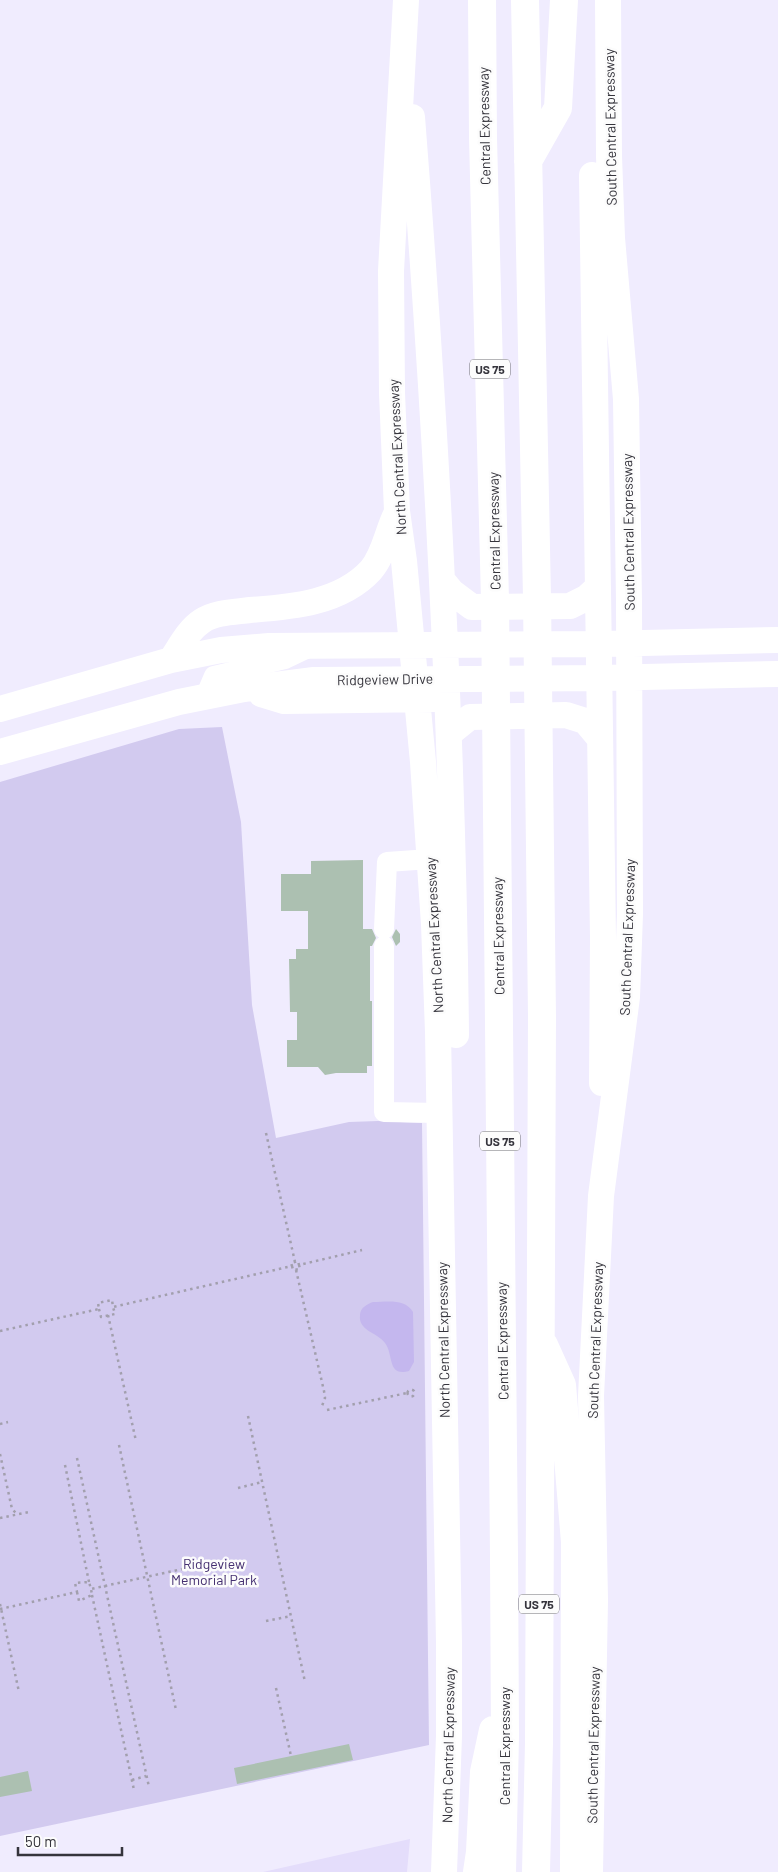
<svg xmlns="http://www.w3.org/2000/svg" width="778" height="1872" font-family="Barlow,sans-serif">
<rect width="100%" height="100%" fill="#f0ecfe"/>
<!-- built -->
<path fill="#e4ddfb" d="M410,1839L407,1872H263Z"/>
<!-- green -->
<path fill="#d2caef" d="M222,727L241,822L252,1005L276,1138L349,1122L378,1121L422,1123L429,1745L0,1836V782L179,729Z"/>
<!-- water -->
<path fill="#c4b7ee" d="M373,1302C387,1302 405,1298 413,1312L414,1362L409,1371C387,1377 394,1355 385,1343C377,1332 358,1331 360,1315C360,1308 367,1304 373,1302Z"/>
<!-- building -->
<path fill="#acc0b1" d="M363,860V929H372L376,938L372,946H370V1001H372V1066H367V1073H336L325,1075L318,1067H287V1040H297V1012H290L289,959H296V949H308V911H281V874H311V861Z
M396,929L400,934V942L396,946L392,937Z
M349,1744L353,1760L237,1784L234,1768Z
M28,1771L32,1791L0,1797V1777Z"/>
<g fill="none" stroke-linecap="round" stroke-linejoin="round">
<!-- path -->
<path stroke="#a29fad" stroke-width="2.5" stroke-dasharray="2.5 4" stroke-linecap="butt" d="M266,1133L295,1262
M292,1266L293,1270L300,1269L299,1265
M296,1270L324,1391L325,1398L322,1406
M99,1309L101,1317L115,1314L113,1307
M108,1315L136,1441
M0,1331L99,1309L98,1303L112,1300L113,1307L292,1266L291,1263L298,1261L299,1265L362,1250
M407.5 1393a3.5 3.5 0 1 1 7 0a3.5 3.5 0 1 1-7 0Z
M327,1410L407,1393
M248,1416L305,1682
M0,1424L8,1422
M119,1445L176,1710
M0,1454L12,1509L17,1514
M77,1458L149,1787
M65,1465L89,1582
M238,1488L262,1482
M0,1518L29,1512
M77,1592L79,1601L92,1595L91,1589
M92,1595L134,1790
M0,1604L19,1692
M0,1609L77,1592L75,1583L89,1582L91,1589L196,1566
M266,1621L291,1616
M276,1688L291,1756
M132,1780L146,1776"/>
<!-- minor -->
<path stroke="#fff" stroke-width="20" d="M205,697L214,676L285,659L308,648
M384,929L387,862L430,859
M384,946V1112L439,1113"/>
<!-- major -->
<path stroke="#fff" stroke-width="26" d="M406,0L391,271L392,393L397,511L404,561L423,762L434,924L438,1032L449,1643V1736L444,1872
M412,117C436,423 453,729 456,1035
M592,175L603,938L602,1083
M443,581L452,592L472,607L570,606L586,598L598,587
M171,660C180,647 188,630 202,621C215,612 235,612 250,610C292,607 341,603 371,570C384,555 387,532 396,514
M261,694L284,701L434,699
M0,709L171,660L221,650L269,646L599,644L778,640
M449,734L470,717L566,715L585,721L600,739
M0,752L179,702L244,689L314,680L600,678L778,674
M590,1872L595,1600L591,1396L601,1196L627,997L630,914L629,601L626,399L612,238L609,156L608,0"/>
<!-- highway -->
<path stroke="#fff" stroke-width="28" d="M482,0L483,138L495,600L504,1556L505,1736L502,1872
M525,0L537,598L542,1017L539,1743L536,1872
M528,161L558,108L564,0
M544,1345L562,1385L575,1542L574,1872
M477,1872L480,1852L484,1772L493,1730"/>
</g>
<g text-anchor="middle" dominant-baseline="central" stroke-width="5" stroke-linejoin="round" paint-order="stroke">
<!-- shield labels -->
<g fill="#fcfcfc" stroke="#717076" stroke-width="1">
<rect x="470" y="359.5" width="40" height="19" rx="4"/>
<rect x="480" y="1131.5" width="40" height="19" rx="4"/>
<rect x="519" y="1594.5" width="40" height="19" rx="4"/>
</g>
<g font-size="12" font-weight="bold" fill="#35343c">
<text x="490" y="369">US 75</text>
<text x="500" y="1141">US 75</text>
<text x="539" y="1604">US 75</text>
</g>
<!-- street labels -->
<g font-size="14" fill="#35343c" stroke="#fcfcfc">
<text transform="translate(484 126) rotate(-91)">Central Expressway</text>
<text transform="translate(610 127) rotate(-91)">South Central Expressway</text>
<text transform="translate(397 457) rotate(-93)">North Central Expressway</text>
<text transform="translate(494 531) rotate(-91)">Central Expressway</text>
<text transform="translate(628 532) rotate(-91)">South Central Expressway</text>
<text transform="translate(385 679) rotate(-1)">Ridgeview Drive</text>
<text transform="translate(434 935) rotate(-93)">North Central Expressway</text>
<text transform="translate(498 936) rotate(-91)">Central Expressway</text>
<text transform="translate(627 937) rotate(-88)">South Central Expressway</text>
<text transform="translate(443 1340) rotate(-91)">North Central Expressway</text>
<text transform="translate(595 1340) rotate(-88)">South Central Expressway</text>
<text transform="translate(502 1341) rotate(-91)">Central Expressway</text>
<text transform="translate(448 1745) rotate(-89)">North Central Expressway</text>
<text transform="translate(593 1745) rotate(-89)">South Central Expressway</text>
<text transform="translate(504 1746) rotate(-90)">Central Expressway</text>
</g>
<!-- park labels -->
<g font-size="14" fill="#442f70" stroke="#fcfcfc">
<text x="214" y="1563">Ridgeview<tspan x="214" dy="16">Memorial Park</tspan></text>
</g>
</g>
<!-- scale -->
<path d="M18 1847v8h104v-8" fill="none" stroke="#35343c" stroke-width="2.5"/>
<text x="25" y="1847" font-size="15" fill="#35343c" stroke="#fcfcfc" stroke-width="4" paint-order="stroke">50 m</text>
</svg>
